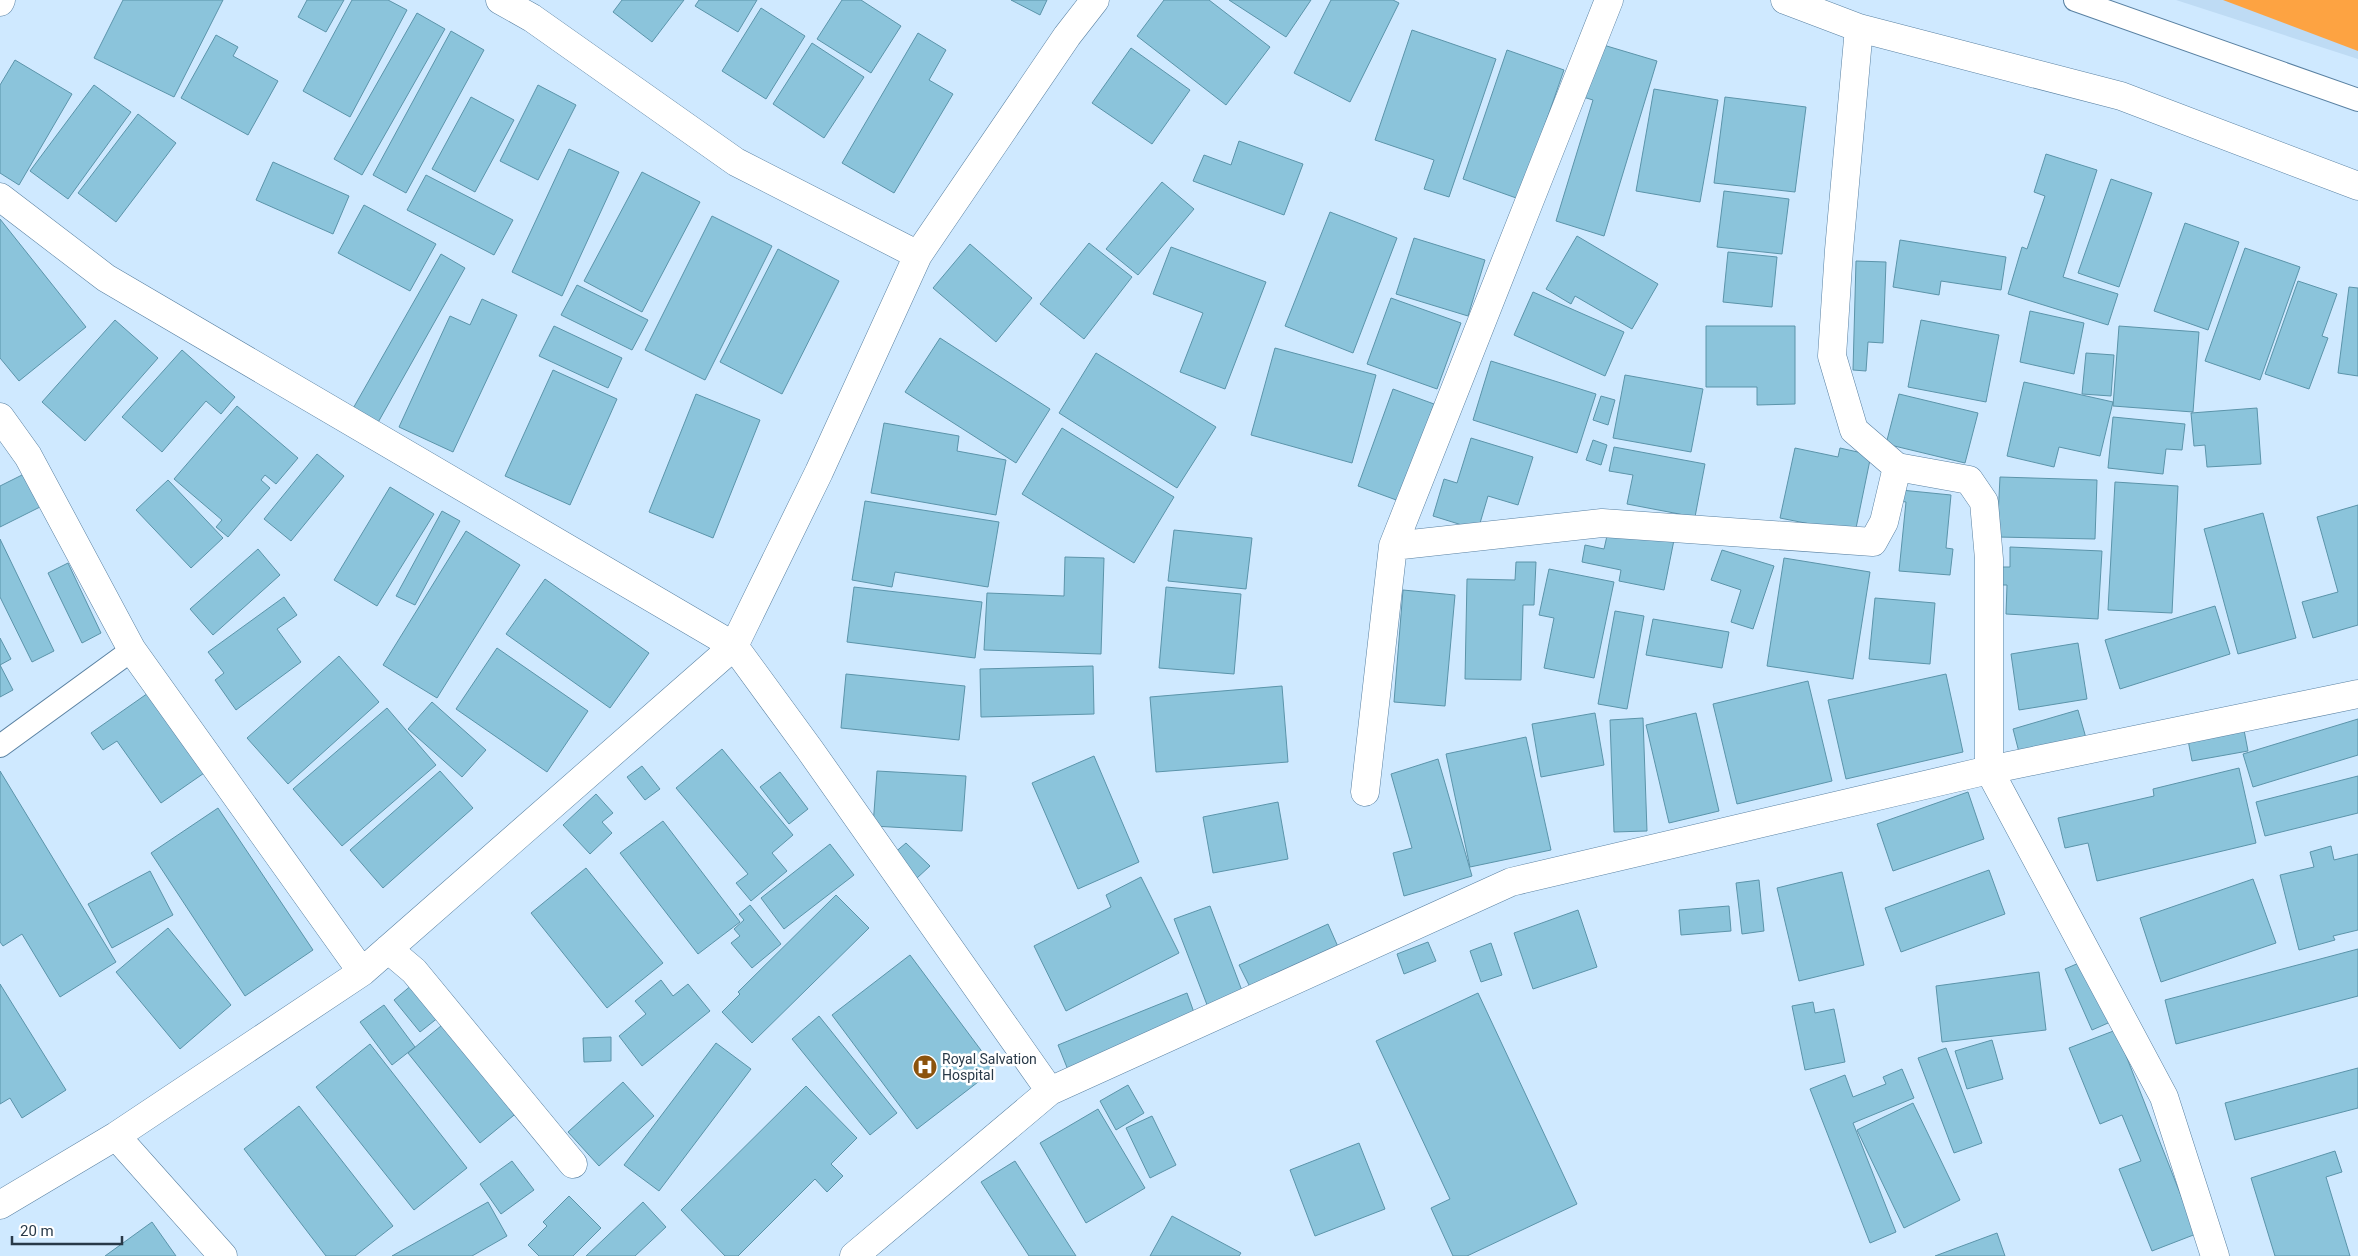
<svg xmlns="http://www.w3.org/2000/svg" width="2358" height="1256" font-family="Roboto,sans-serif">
<rect width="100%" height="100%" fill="#cfe9ff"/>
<!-- built -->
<path fill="#bedbf4" d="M2176,0H2358V59Z"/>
<!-- green -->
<path fill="#fda342" d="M2223,0H2358V51Z"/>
<!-- building -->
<path fill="#8bc4db" stroke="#5b94aa" d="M123,0H223L174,97L94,58Z
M307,0H344L326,32L298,17Z
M352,0H388L407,10L350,117L303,91Z
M622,0H684L652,42L613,12Z
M699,0H757L738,32L695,6Z
M842,0H861L901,26L871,73L817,39Z
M1011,0H1047L1040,15Z
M1164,0H1209L1270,47L1226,105L1137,36Z
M1229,0H1311L1286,37Z
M1331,0H1393L1399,3L1350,102L1294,73Z
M761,8L805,36L766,99L722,71Z
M417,13L445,29L362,175L334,159Z
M1412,30L1496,59L1449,197L1424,189L1434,160L1375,140Z
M451,31L484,50L406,193L373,175Z
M918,33L946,50L929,80L953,94L894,193L842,163Z
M216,35L238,47L233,56L278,81L248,135L181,98Z
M812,43L864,77L824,138L773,104Z
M1600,44L1657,61L1604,236L1556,221L1593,100L1583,97Z
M1131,48L1190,90L1152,144L1092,103Z
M1507,50L1564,70L1519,199L1463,179Z
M15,60L72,94L19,185L0,173V85Z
M94,85L131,112L68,199L30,171Z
M538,85L576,105L538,180L500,161Z
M1654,89L1718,100L1700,202L1636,191Z
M471,97L514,120L475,192L432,169Z
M1725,97L1806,107L1795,192L1714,183Z
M138,114L176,143L116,222L78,193Z
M1239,141L1303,164L1284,215L1193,181L1204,155L1231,165Z
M569,149L619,172L562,296L512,272Z
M2046,154L2097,170L2063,277L2118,294L2108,325L2008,294L2022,247L2027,249L2045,196L2034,192Z
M273,162L349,196L333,234L256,200Z
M642,172L700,202L642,312L584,281Z
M426,175L513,220L494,255L407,210Z
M2111,179L2152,193L2119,287L2078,273Z
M1162,182L1194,209L1138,275L1106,249Z
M1724,191L1789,199L1782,254L1717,247Z
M364,205L436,244L410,291L338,253Z
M1330,212L1397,238L1353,353L1285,326Z
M712,216L772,246L705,380L645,350Z
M0,219L86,327L19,381L0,358Z
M2185,223L2239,242L2208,330L2154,311Z
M1577,236L1658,284L1632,329L1575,296L1571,304L1546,289Z
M1414,238L1485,260L1468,316L1396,294Z
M1900,240L2006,257L2001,290L1941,281L1939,295L1893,287Z
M1089,243L1132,277L1084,339L1040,304Z
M970,244L1032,298L996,342L933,288Z
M1171,247L1266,282L1225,389L1180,372L1203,313L1153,294Z
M2245,248L2300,267L2260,380L2205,361Z
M778,249L839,281L782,394L720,362Z
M1728,252L1777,257L1772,307L1723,302Z
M441,254L465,268L376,426L351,412Z
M1856,261L1886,262L1883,343L1868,342L1866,371L1853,370Z
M2298,281L2337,294L2322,336L2328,338L2309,389L2265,374Z
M577,285L648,320L632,350L561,315Z
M2349,287L2358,288V376L2338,373Z
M1533,292L1624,332L1605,376L1514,335Z
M1391,298L1461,323L1437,389L1367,364Z
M482,299L517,315L453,452L399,427L450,316L470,325Z
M2030,311L2084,323L2074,374L2020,362Z
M115,320L158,358L85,441L42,402Z
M1921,320L1999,335L1986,402L1908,387Z
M554,326L622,358L608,388L539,356Z
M1706,326H1795V404L1757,405V387H1706Z
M2119,326L2199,332L2193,412L2113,406Z
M940,338L1050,409L1016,463L905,392Z
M1275,348L1376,375L1352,463L1251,435Z
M182,350L235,397L221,414L206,401L162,452L122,417Z
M1096,353L1216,427L1177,488L1059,413Z
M2086,353L2114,355L2111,396L2082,394Z
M1491,361L1596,394L1577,453L1473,420Z
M553,370L617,399L570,505L505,476Z
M1625,375L1703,389L1691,452L1613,438Z
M2024,382L2113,402L2100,456L2059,447L2054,467L2007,456Z
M1393,389L1434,404L1399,501L1358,486Z
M696,394L760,420L713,538L649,512Z
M1899,394L1978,413L1965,463L1886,444Z
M1601,396L1615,400L1608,425L1593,420Z
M237,406L298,458L276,484L265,475L261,480L270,488L228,537L216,527L222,520L174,479Z
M2257,408L2261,464L2207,467L2205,445L2194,446L2191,413Z
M2113,417L2185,424L2182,450L2166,449L2163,474L2108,468Z
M884,423L959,436L957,451L1006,460L996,515L871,493Z
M1062,428L1174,497L1134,563L1022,494Z
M1471,438L1533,457L1518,505L1488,496L1478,530L1433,516L1444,479L1457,483Z
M1593,440L1607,445L1601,465L1586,460Z
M1614,447L1705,464L1695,517L1627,504L1633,475L1609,471Z
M1795,448L1838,457L1840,448L1871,455L1855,533L1780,518Z
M317,454L344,476L291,541L264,519Z
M28,472L44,505L0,527V486Z
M2000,477L2097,480L2095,539L1997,537Z
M168,480L223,538L191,568L136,510Z
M2115,482L2178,486L2172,613L2108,610Z
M390,487L434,514L377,606L334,580Z
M1901,490L1951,495L1946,548L1953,549L1950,575L1899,571L1906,502L1900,501Z
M865,501L999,522L988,587L895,572L892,587L852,580Z
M2358,505V625L2313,638L2302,602L2338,592L2317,517Z
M442,511L460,521L415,605L396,596Z
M2263,513L2296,638L2238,654L2204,529Z
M1609,527L1674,540L1664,590L1619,581L1621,570L1582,562L1585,545L1604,549Z
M1174,530L1252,538L1246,589L1168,581Z
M466,531L520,565L437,698L383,665Z
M0,539L54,651L32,662L0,597Z
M2010,547L2102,551L2098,619L2006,614L2007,585H2001V567H2010Z
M258,549L280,575L213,635L190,609Z
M1722,550L1774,566L1753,629L1731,622L1741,590L1711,580Z
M1065,557L1104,558L1101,654L984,650L987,593L1064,596Z
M1784,558L1870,572L1853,679L1767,666Z
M1516,562H1536L1534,605H1523L1521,680L1465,679L1467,579L1515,580Z
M68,563L101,633L82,643L48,573Z
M1549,569L1614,582L1594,678L1544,668L1554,618L1539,615Z
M545,579L649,653L610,708L506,634Z
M854,587L982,602L975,658L847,642Z
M1166,587L1241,594L1234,674L1159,668Z
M1403,590L1455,595L1445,706L1394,702Z
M284,597L297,615L277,629L301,662L236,710L215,680L224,673L208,652Z
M1875,598L1935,603L1930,664L1869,659Z
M2215,606L2230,654L2120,689L2105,640Z
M1615,611L1644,616L1627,709L1598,704Z
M1653,619L1729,632L1722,668L1646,655Z
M0,638L11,659L0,665Z
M2078,643L2087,699L2019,710L2011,654Z
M497,648L588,711L547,772L456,709Z
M339,656L379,702L288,784L247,738Z
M0,665L13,690L0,697Z
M1093,666L1094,714L981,717L980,669Z
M846,674L965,686L959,740L841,728Z
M1946,674L1963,752L1846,779L1828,700Z
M1808,681L1832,781L1737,804L1713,704Z
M1282,686L1288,762L1156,772L1150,697Z
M151,691L207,771L161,803L117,741L103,750L91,733Z
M432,702L486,750L462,777L408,729Z
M387,708L436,765L342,846L293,789Z
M2078,710L2086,738L2020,756L2013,729Z
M1595,713L1604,765L1541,777L1532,724Z
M1696,713L1719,811L1669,823L1646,725Z
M1643,718L1647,831L1614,832L1610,720Z
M2358,719V755L2253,787L2243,754Z
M2244,730L2248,751L2192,761L2188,740Z
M1526,737L1551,850L1470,867L1446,754Z
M722,749L793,835L772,853L787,871L751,901L736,883L748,874L676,788Z
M1094,756L1139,862L1078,889L1032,783Z
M1438,759L1472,876L1404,896L1393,853L1412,848L1391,774Z
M642,766L660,789L645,800L627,777Z
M2239,768L2256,843L2097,881L2088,843L2065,848L2058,818L2154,796L2153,789Z
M0,771L116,962L60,997L22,934L3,946L0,942Z
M440,771L473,808L383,888L350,850Z
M877,771L966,776L962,831L873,826Z
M780,772L808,809L789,824L760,787Z
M2358,776V813L2265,836L2256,802Z
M1968,792L1984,839L1893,871L1877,824Z
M596,794L613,813L602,822L612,833L590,854L563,825Z
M1278,802L1288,859L1213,873L1203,817Z
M218,808L313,950L245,996L151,853Z
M663,821L740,922L698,954L620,853Z
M906,843L930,866L917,878L893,854Z
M830,844L854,875L784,929L761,898Z
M2331,846L2334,860L2358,854V930L2333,936L2335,940L2299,950L2280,875L2314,867L2310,852Z
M586,868L663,963L607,1008L531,913Z
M1989,870L2005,914L1901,952L1885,908Z
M150,871L173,915L112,948L88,904Z
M1842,872L1864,965L1799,981L1777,888Z
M1141,877L1179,953L1066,1011L1034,946L1111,907L1106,895Z
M2253,879L2276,943L2161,982L2140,918Z
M1759,880L1764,931L1742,934L1736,883Z
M836,895L869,928L752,1043L722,1012L740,994L738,992Z
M750,905L781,944L752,968L731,943L740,936L734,929L744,920L739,914Z
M1210,906L1244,996L1209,1010L1174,919Z
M1729,906L1731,931L1681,935L1679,910Z
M1578,910L1597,967L1533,989L1514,933Z
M1328,924L1339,949L1251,989L1239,965Z
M168,928L231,1005L180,1049L116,972Z
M1428,942L1436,961L1404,974L1397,954Z
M1491,943L1502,975L1481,982L1470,951Z
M2358,949V996L2176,1044L2165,1000Z
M910,955L995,1069L917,1129L832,1015Z
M2088,959L2115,1020L2092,1030L2065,969Z
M2039,972L2046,1030L1942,1042L1936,986Z
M661,980L673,996L688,984L710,1011L642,1066L619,1036L646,1014L635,1001Z
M0,984L66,1090L22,1118L10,1098L0,1104Z
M413,984L439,1017L420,1032L394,1000Z
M1187,993L1196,1018L1068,1070L1058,1045Z
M1478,993L1577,1204L1467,1256H1453L1431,1208L1450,1199L1376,1041Z
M1813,1002L1815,1013L1834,1009L1845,1062L1805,1070L1792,1006Z
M384,1005L415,1047L392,1065L360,1022Z
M819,1016L897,1113L870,1135L792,1039Z
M447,1021L519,1111L480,1143L408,1053Z
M2116,1030L2196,1234L2152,1251L2119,1169L2141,1161L2122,1115L2100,1124L2069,1048Z
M611,1037V1061L584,1062L583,1038Z
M1992,1040L2003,1079L1967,1089L1955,1051Z
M716,1043L751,1069L659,1191L624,1165Z
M370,1044L467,1168L414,1210L316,1087Z
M1946,1048L1982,1143L1954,1153L1918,1058Z
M2358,1068V1108L2235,1140L2225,1103Z
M1902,1069L1914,1098L1853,1123L1896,1232L1870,1243L1810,1089L1845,1075L1853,1097L1886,1084L1883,1077Z
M623,1082L654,1116L599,1166L568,1132Z
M1128,1085L1144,1113L1116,1130L1100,1101Z
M806,1086L857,1138L831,1164L843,1176L827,1192L815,1179L738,1256H725L681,1210Z
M1913,1103L1960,1200L1904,1228L1857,1130Z
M299,1106L393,1226L355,1256H326L244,1149Z
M1098,1109L1145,1188L1086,1223L1040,1143Z
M1152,1116L1176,1165L1150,1178L1126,1128Z
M1359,1143L1385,1209L1315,1236L1290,1170Z
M2335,1151L2342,1172L2326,1177L2350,1256H2275L2251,1178Z
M512,1161L534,1190L501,1214L480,1184Z
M1015,1161L1076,1256H1029L981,1182Z
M569,1196L601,1228L573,1256H539L528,1245L547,1226L543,1222Z
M488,1202L507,1236L472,1256H392Z
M643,1202L666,1227L635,1256H586Z
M1172,1216L1241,1253L1239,1256H1150Z
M152,1222L176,1256H105Z
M1997,1233L2005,1256H1935Z"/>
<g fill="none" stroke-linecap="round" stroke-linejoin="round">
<defs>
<path id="lane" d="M2075,0L2358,100
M0,746L132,650"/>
<path id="street" d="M500,0L532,18L736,162L918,255
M1785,0L1859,28L2121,96L2358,186
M0,2L1,0
M1859,28L1839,250L1832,356L1854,430L1897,467L1969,480L1984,502L1989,559V770L2164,1097L2215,1256
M0,197L106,278L734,646L810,750L1050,1091
M0,417L28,456L132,650L362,972
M1393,546L1602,523L1873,542L1884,522L1897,467
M1365,792L1393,546L1609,0
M388,949L414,971L573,1164
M116,1136L223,1256
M0,1205L116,1136L362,972L734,646L819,472L918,255L1067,36L1095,0
M854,1256L1050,1091L1511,882L1989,770L2358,694"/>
</defs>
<!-- lane casing -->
<use href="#lane" stroke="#5981a2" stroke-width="24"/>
<!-- street casing -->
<use href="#street" stroke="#5981a2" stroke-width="29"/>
<!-- lane -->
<use href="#lane" stroke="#fff" stroke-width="22"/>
<!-- street -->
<use href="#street" stroke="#fff" stroke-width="28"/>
</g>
<!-- icons -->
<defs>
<symbol id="hospital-disc" viewBox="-11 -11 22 22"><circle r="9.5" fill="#8c530c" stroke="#fff"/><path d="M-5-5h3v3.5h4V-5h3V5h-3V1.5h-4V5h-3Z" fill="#fff"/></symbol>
</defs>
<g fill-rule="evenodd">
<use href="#hospital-disc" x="911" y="1053" width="28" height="28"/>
</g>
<g text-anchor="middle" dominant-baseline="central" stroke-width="5" stroke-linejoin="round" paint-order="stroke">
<!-- poi labels -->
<g font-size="14" fill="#283948" stroke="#fff" text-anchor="start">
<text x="942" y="1059">Royal Salvation<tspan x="942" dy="16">Hospital</tspan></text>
</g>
</g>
<!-- scale -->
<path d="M12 1236v8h110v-8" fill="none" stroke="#283948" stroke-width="2.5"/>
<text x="20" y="1236" font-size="15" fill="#283948" stroke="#ffffff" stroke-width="4" paint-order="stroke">20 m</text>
</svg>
